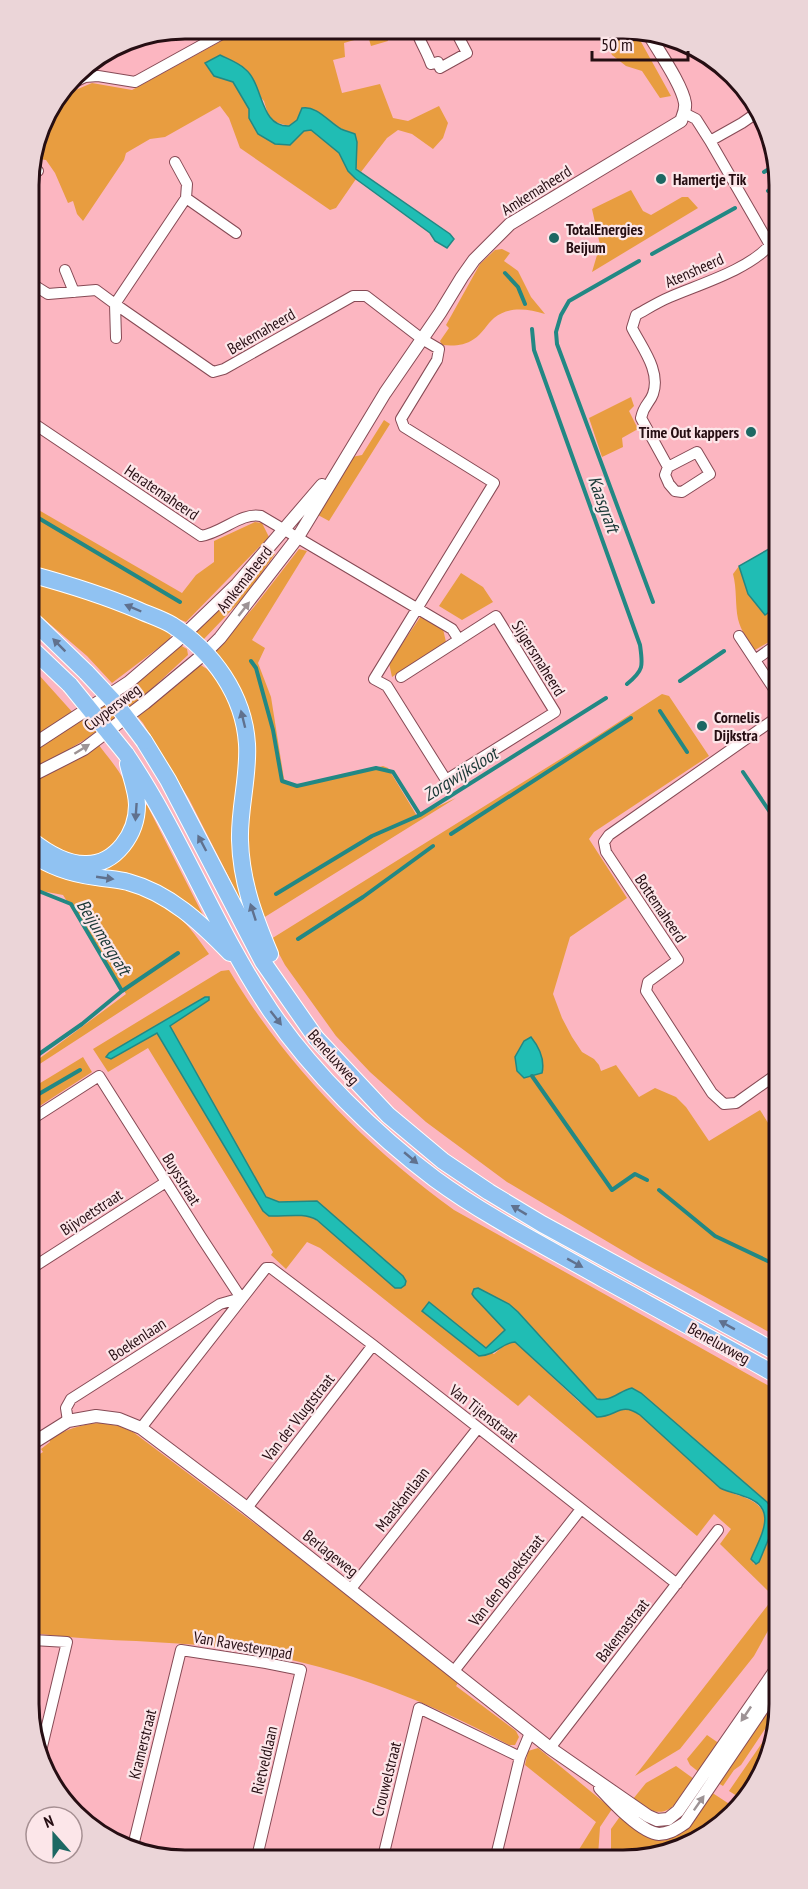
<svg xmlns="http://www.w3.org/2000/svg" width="808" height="1889" font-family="'PT Sans Narrow',sans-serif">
<rect width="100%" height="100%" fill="#fcb6c1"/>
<!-- green -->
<path fill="#e89d40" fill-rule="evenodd" d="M236,29L400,30L401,33L387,37L388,41L371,46L368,36L344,43L345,57L333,60L342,93L380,84L393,118L408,121L439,106L448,123L443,138L433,149L412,134L398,130L387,138L361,172L355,167L357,142L355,134L343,130L313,110H301L297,121L289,126L275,122L269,118L264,101L220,55L205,64L214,76L233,82L249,109V118L275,144L290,145L304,131L311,130L339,153L348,171L356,179L336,208L330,210L240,148L229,118L220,106L165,137L150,139L126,153L124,160L83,221L77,214L73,201L68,203L55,173L46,160L33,158L45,115L59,97L92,83L132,90L234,34Z
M600,31H635L671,96L660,98L642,71L626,66L612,55Z
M631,190L643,211L651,215L682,197H688L698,208L592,272L600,245L592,209Z
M502,249L510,253L504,261L518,271L531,297L545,314C528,309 509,306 494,318C487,324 482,334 474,339C464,346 453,346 442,345L440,341L449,328L446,325L480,264L495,250Z
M631,397L634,406L629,411L638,429L622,438L623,447L602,457L589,418Z
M384,420L390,424L329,521L318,515L352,457L362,455Z
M30,505L182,593L196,575L214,562V541L255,522L262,523L269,537L186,622L101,587L30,569Z
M299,549L307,551L252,640L265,648L258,663L271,697L284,779L288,785L295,787L383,766L388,768L417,816L456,798L260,920L247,851L249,740L215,655L217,649L254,607Z
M272,553L275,554L246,595L203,640L194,632Z
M739,566L748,594L765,615L776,607V638L755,650C748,641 741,631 738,619C735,604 737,589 733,574Z
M461,573L483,587L493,602L462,620L439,606Z
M30,578L165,628L171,634L170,639L112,683L87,656L30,607Z
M421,616L443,629L446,642L392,677L389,663Z
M180,645L187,649L188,655L143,697L86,739L31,772V751Z
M199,664L207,669L218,682L231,701L241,735L232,849L241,901L189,799L143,723L137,716Z
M30,665L74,714L31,740Z
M662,694L669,696L709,756L594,832L589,839L627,898L570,937L553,994L562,1018L572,1037L582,1052L594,1059L599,1065L601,1071L616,1065L639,1097L655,1088L676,1097L686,1107L709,1141L760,1110L777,1137L778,1337L640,1261L507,1182L426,1122L370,1072L336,1036L285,965L271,939L591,740Z
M98,744C110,760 128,779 131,801C132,811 128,823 126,833L100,857L75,859L31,835V783Z
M147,805L203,915L161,891L125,874L94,867L118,859L143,806Z
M31,861C76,874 139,886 176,915C189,925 199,940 209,954L32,1069V1064L126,994L63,895L31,889Z
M229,970C286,1066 365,1145 454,1210L778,1391L779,1599L767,1590L720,1544L731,1529L714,1514L697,1536L529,1395L518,1406L320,1248L307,1242L286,1269L271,1255L273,1252L148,1048L108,1072L93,1049L221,971ZM205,997H209V1000L170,1026L266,1197L279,1202L317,1201L403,1276L406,1281L310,1216H269L263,1211L157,1033L109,1053ZM474,1297L509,1304L597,1399C611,1402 619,1391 632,1388L641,1393L767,1502L774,1510L776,1521L759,1562L755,1564L753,1563L766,1519C761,1497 737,1497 720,1488L640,1415C624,1404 619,1410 603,1417L579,1402L515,1342L507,1343L494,1354L422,1311L429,1302L486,1348L505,1330Z
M83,1057L92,1072L32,1111V1088Z
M100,1423L119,1426L133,1432L274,1538L458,1683L456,1686L516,1731L519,1737L515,1745H509C413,1693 308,1654 198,1645C143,1640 88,1641 33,1633V1454L35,1457L43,1452L41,1449L50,1442L49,1439C66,1430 80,1424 100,1423Z
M771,1601L779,1607V1611L754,1656L680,1749L635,1776Z
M779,1693V1708L741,1765L734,1770L723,1786L718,1783Z
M777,1721L747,1800L745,1801L729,1791Z
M707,1735L720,1744L700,1773L690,1765L687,1759Z
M538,1748L612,1809L600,1827L598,1856H575L596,1822L525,1765L528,1751Z
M676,1766L694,1779C676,1806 665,1826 633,1799L646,1783Z
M711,1792L737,1809L710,1834L663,1855H611V1829L621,1815C630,1822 640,1833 650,1838C678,1851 699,1810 711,1792Z"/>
<!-- water -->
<path fill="#20bdb4" stroke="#228884" stroke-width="1.5" d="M220,55C228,59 239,63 245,69C264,84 259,127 289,126L297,120L302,108C316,105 329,122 341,129C345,131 350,132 355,134L357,142L356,169L450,234L454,239L447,248L435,241L430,233L356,179L348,171L339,153L311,130L304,131L290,145L275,144L258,134L249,118V109L233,82L214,76L205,63Z
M776,545V607L765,615L748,594L739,566Z
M205,997H209V1000L170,1026L266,1197L279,1202L317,1201L403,1276L406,1281L405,1285L401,1288H395L317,1220C303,1212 285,1217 269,1216L263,1211L157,1033L111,1059L106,1057L109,1053Z
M531,1037C539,1047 545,1060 542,1073L524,1078L517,1071L515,1057L524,1041Z
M478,1288L509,1304L518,1312L597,1399C611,1402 619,1391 632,1388L641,1393L767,1502L774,1510L776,1521L759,1562L756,1564L751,1559C761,1535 780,1507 743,1496C735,1493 728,1492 720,1488L640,1415C620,1401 617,1417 597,1417L515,1342C501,1343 497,1355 479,1356L422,1311L429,1302L486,1348L505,1330L474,1297L472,1294L474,1289Z"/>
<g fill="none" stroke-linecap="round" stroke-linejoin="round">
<!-- stream -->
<path stroke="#228884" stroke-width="4" d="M764,172L774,166
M768,191L774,187
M652,254L735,208
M639,261L569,301L561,315L556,332L557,344L653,602
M505,273L518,287L525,304
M532,329L534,350L640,645C643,666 644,670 627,684
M30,513L180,602
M251,661L256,668L273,730L282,781L297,786L376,768L393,772L420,815
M680,681L724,651
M660,711L687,752
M743,772L776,821
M451,834L631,718
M31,888L71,904L122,991
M276,894L372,836L420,815L606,698
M298,939L363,897L433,846
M32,1059L82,1024L122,991L178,953
M532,1076L612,1190L635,1174L647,1180
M32,1098L80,1070
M659,1190L715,1236L778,1266"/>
<defs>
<path id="minor" d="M416,30C420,42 427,52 431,64L438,62L440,68L467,53L455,30
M68,85L85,77L98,76L135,82L231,29
M710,141L742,123L755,114
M175,162L187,184L186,198
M30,170L38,171
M65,270L74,292
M29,282L48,294L96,290L115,304L186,198L236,233
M116,338L115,304L213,372L224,369L353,296H366L422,339L439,349L437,360L401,419L404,427L494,483L374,679L387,686L446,780L555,712L496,616L401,677
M30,421L201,536C222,533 241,512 261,516L452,629L459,640
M668,467L665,475L669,484L675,491L682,492L710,474L697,452L668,467L641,418C644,404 650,403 653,394C661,371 642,348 632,328L636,315C647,309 658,302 670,297C700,284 748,270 770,245L710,141L696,119L684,113
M739,636L776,692
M755,660L776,645
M776,718L609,835L604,842L606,852L678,960L648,982L646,991L712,1093L724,1104L736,1103L777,1074
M32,1119L99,1076L201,1237L241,1298L220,1304L71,1399L66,1408L68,1421
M32,1268L166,1182
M141,1428L266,1268H271L373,1345L677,1584
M247,1508L373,1345
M350,1590L478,1428
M33,1640L67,1642L40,1755
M454,1671L581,1509
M550,1748L718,1530
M133,1846L181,1650L266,1663L301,1670L257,1857
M496,1856L520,1757L530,1733
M383,1857L419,1708L520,1757"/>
<path id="tertiary" d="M31,746L129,682L184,635L237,584L322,485
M31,776L84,749L145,703L205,653L220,638L298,537L385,393L440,313L462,277L474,260L510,224L681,121C683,115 686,110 685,103C682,84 657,49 647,31
M33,1443L68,1421L96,1416L119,1419L141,1428L247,1508L550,1748L648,1816L657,1820L668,1819L678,1811L779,1665
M600,1788C612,1801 641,1833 659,1834C670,1834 677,1828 685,1823L779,1684"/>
<path id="trunk" d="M30,574C67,584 103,595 138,610C149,615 162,619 172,625C213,652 244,695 247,744C249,776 239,808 240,840C241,881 254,916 270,954
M30,618L87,673
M30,647L70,685
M144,741L168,780L263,962L316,1038L388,1115L443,1161L489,1192L542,1224L778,1353
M126,754C181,835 215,928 270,1010C312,1072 375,1134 435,1179C487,1217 547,1247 603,1279C661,1311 720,1343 778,1376
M31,840C46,852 65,864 85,864C116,865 137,833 137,805C137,792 131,777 128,764
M31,853C50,867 72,874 96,877C106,879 118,879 128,882C169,893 201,923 230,953"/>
</defs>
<!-- minor casing -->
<use href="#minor" stroke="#864a55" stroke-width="12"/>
<!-- tertiary casing -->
<use href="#tertiary" stroke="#864a55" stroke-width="14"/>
<!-- trunk casing -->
<use href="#trunk" stroke="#fff" stroke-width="18"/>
<!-- minor -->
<use href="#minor" stroke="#fff" stroke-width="10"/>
<!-- tertiary -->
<use href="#tertiary" stroke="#fff" stroke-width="12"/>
<!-- trunk -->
<use href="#trunk" stroke="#90c2f2" stroke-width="16"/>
<defs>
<path id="trunk-bridge" d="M87,673L116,704L144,741
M70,685L126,754"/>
</defs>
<!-- trunk-bridge casing -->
<use href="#trunk-bridge" stroke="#fff" stroke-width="18" stroke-linecap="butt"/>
<!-- trunk-bridge -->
<use href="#trunk-bridge" stroke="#90c2f2" stroke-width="16"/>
</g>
<!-- one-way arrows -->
<defs><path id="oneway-solid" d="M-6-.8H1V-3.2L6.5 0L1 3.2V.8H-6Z" transform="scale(1.5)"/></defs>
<g fill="#60718e">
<use href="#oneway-solid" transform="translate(133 608) rotate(-157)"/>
<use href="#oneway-solid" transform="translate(59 645) rotate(-135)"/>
<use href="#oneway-solid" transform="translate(243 719) rotate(-104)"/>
<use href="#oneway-solid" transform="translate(136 812) rotate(94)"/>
<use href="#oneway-solid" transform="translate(202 843) rotate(-118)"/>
<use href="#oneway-solid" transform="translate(105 878) rotate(8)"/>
<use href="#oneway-solid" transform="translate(253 912) rotate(-108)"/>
<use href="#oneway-solid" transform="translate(276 1018) rotate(52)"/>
<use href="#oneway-solid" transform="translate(411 1158) rotate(40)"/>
<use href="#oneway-solid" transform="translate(519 1210) rotate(-149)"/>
<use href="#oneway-solid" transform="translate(575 1263) rotate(29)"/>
<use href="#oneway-solid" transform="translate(727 1325) rotate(-151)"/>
</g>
<g fill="#9d9395">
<use href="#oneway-solid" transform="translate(244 609) rotate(-52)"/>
<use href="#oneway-solid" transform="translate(82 749) rotate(-32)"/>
<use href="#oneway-solid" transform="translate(746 1714) rotate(124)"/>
<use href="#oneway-solid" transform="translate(699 1803) rotate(-55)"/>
</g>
<!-- markers -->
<g fill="#1d6863" stroke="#fce6e9" stroke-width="2">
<circle cx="661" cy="179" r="6"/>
<circle cx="554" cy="238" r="6"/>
<circle cx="751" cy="432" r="6"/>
<circle cx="702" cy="726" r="6"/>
</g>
<g text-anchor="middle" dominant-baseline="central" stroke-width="4.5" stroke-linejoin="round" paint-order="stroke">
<!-- poi labels -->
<g font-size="16" font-weight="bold" fill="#260e13" stroke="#fce6e9" text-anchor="start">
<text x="673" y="179">Hamertje Tik</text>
<text x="566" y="229">TotalEnergies<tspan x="566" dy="18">Beijum</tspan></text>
<text x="739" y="432" text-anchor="end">Time Out kappers</text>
<text x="714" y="717">Cornelis<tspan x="714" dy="18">Dijkstra</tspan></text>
</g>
<!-- street labels -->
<g font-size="16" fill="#260e13" stroke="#fce6e9">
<text transform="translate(536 190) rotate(-32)">Amkemaheerd</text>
<text transform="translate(694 270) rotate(-24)">Atensheerd</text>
<text transform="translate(261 331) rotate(-30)">Bekemaheerd</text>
<text transform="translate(162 492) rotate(34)">Heratemaheerd</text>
<text transform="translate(244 579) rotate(-52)">Amkemaheerd</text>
<text transform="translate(539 658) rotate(58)">Sijgersmaheerd</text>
<text transform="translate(112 707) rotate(-37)">Cuypersweg</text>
<text transform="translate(661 908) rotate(56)">Bottemaheerd</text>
<text transform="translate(334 1057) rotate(48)">Beneluxweg</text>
<text transform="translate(182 1179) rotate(58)">Buysstraat</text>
<text transform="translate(91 1212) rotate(-33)">Bijvoetstraat</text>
<text transform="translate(137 1339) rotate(-33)">Boekenlaan</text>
<text transform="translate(719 1343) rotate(29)">Beneluxweg</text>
<text transform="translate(484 1413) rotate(38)">Van Tijenstraat</text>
<text transform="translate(298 1417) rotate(-52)">Van der Vlugtstraat</text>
<text transform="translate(402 1499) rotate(-52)">Maaskantlaan</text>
<text transform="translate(331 1553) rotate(38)">Berlageweg</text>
<text transform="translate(506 1580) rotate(-52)">Van den Broekstraat</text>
<text transform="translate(622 1630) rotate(-52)">Bakemastraat</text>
<text transform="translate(243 1645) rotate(10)">Van Ravesteynpad</text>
<text transform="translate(142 1744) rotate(-76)">Kramerstraat</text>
<text transform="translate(264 1760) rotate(-77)">Rietveldlaan</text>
<text transform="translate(386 1779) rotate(-76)">Crouwelstraat</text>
</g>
<!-- water labels -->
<g font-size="18" font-style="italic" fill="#193735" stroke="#fce6e9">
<text transform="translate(604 504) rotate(70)">Kaasgraft</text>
<text transform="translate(460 774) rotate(-32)">Zorgwijksloot</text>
<text transform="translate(104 937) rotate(58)">Beijumergraft</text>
</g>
</g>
<!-- crop -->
<path d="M0 0H808V1889H0ZM185 39H623A146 146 0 0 1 769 185V1704A146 146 0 0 1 623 1850H185A146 146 0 0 1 39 1704V185A146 146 0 0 1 185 39Z" fill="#ebd5d8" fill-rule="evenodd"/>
<path fill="none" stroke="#260e13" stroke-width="3" d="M185 39H623A146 146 0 0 1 769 185V1704A146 146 0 0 1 623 1850H185A146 146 0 0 1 39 1704V185A146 146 0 0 1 185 39Z"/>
<!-- north arrow -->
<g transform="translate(54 1835) rotate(339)"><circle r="28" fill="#fce6e9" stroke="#a69093" stroke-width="1.5"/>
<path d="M0-4.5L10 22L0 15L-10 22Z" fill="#1d6863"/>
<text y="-9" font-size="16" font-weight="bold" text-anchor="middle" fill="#260e13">N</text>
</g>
<!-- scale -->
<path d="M592 51v9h96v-9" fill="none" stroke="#260e13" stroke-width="3"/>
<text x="601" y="51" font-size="18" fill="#260e13" stroke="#fce6e9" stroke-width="4.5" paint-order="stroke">50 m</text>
</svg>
